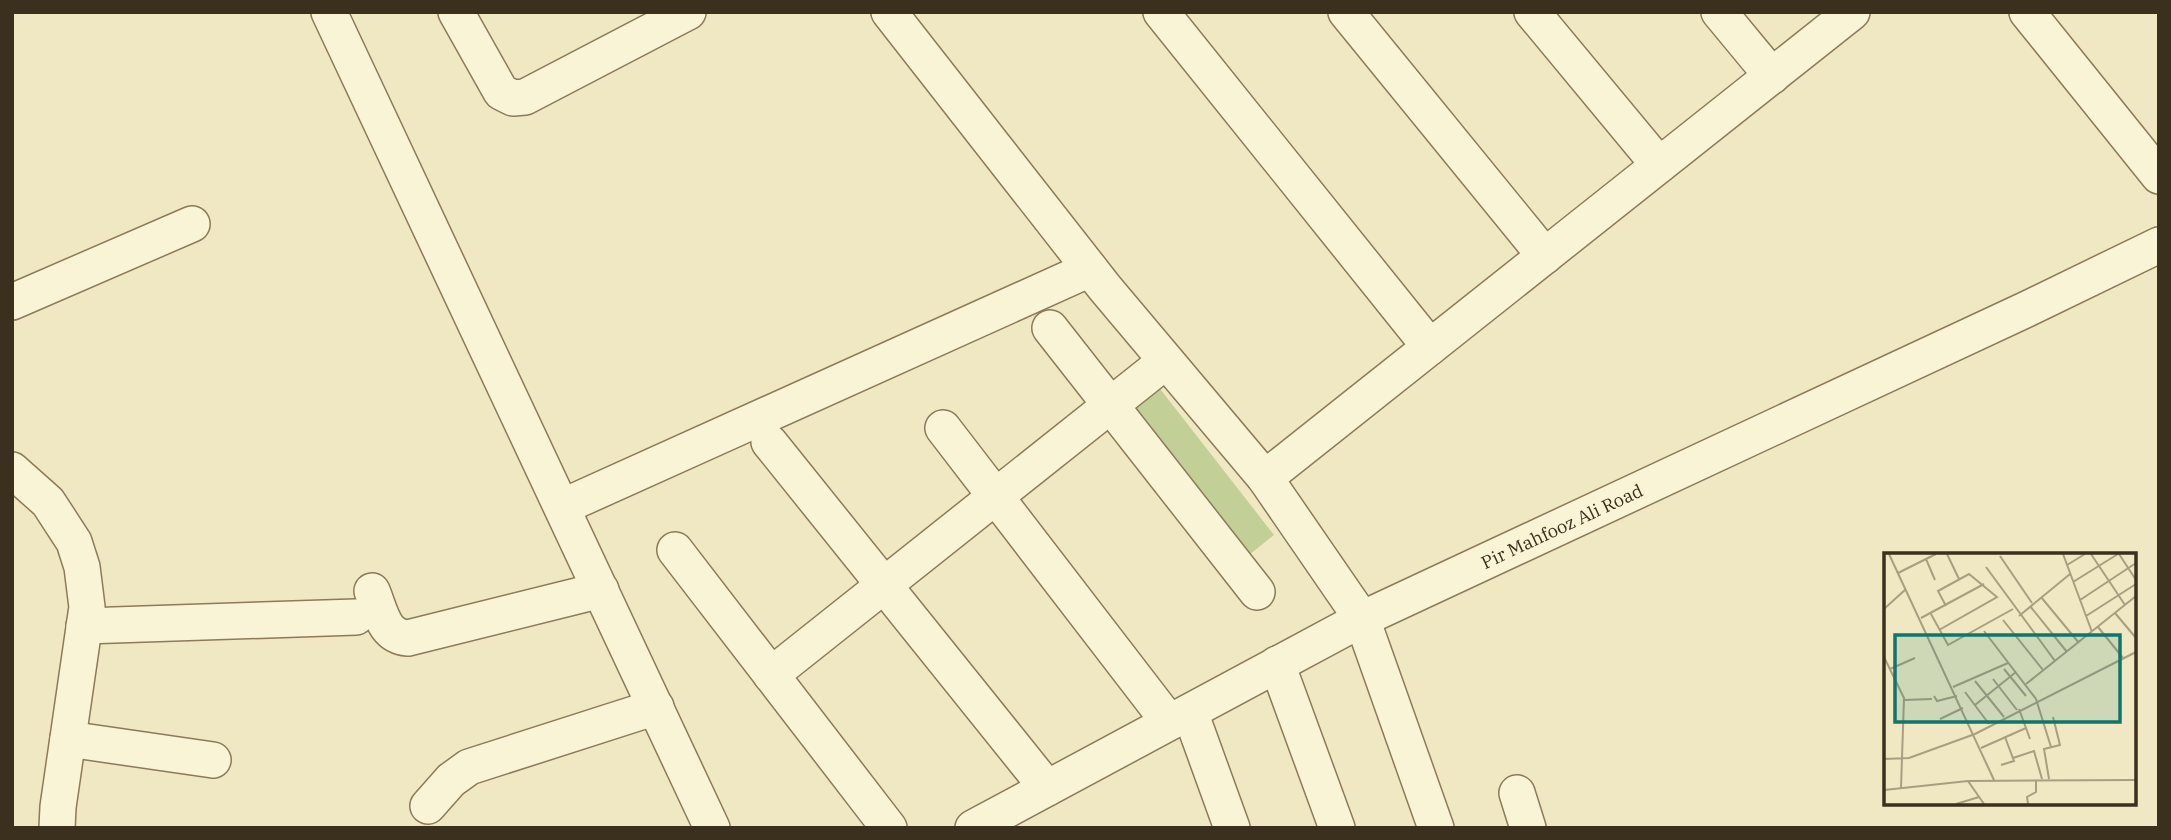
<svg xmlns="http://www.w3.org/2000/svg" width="2171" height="840" font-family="'IBM Plex Serif',serif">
<rect width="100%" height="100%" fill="#f0e8c3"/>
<!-- green -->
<path fill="#c2cf97" d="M1150,376L1274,535L1249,555L1124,395Z"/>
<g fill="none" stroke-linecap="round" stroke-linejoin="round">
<defs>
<g id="minor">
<path d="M329,12L712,828"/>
<path d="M456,12L501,92L513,98L525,97L688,12"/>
<path d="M889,12L1105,288L1265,478L1362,619L1436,828"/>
<path d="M1161,12L1430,347"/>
<path d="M1346,12L1545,256"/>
<path d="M1532,12L1659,165"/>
<path d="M1719,12L1772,76"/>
<path d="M2027,12L2159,176"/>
<path d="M12,302L192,224"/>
<path d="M1050,328L1257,592"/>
<path d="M943,428L1169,722"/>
<path d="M769,442L1047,788"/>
<path d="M12,470L48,502L74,542L82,567L87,607L58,807L57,828"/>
<path d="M1265,478L1852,12"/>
<path d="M562,507L1090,269"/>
<path d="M675,550L889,828"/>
<path d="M372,591C381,612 383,636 408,638L601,590"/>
<path d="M84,626L356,617"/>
<path d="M1277,664L1337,828"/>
<path d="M771,675L1166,361"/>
<path d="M1190,712L1232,828"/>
<path d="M68,739L213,760"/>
<path d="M1517,793L1528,828"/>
<path d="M428,806L451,780L469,767L656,707"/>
<path id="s1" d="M973,828L1362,619L2027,309L2159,245"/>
</g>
</defs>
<!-- minor casing -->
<use href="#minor" stroke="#8c7a59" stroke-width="38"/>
<!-- minor -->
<use href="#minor" stroke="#faf4d7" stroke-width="35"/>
</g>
<g text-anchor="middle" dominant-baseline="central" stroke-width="5" stroke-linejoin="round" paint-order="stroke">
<!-- street labels -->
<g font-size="18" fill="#3b2f1e" stroke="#f7f1d4">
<text stroke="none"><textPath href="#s1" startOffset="662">Pir Mahfooz Ali Road</textPath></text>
</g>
</g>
<!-- overview -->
<g transform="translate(1884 553)">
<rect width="252" height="252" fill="#f0e8c3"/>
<path fill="none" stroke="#a89e81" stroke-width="2" d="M5,1L110,227M63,1L75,26M179,1L208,79M207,1L241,52M235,1L252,27M116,3L148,50M42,6L51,27M183,12L201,1M102,14L171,108M14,20L52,1M189,29L234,1M157,44L195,90M196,47L252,10M146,53L183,99M0,56L22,36M231,60L252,85M47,61L64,92L129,56M135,63L186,21M202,63L252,31M37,65L100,31M119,67L159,117M214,74L239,105M55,77L113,44L85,21L54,38L62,53M100,78L152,146L167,194M0,104L20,145L17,235M6,116L31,105M120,116L142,143M109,126L133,157M91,128L120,164M142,131L252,43M69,134L124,110M81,139L105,171M50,143L53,148L73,143M20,147L48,146M91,152L132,119M135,156L146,186M56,166L79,155M91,181L252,99M97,195L142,175M129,205L150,198L158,226M0,206L25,205L91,181M117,212L130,208L121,184M165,226L160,196L176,192L169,164M84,228L100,251M0,237L84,228L252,227M72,251L95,244M144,251L143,244L152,239V227"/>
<path fill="#0f766e" fill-opacity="0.15" stroke="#0f766e" stroke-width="3.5" d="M11,82H236V169H11Z"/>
<rect width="252" height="252" fill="none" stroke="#3b2f1e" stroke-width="3.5"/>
</g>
<!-- border -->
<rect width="2171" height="840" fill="none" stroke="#3b2f1e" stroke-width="28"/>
</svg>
